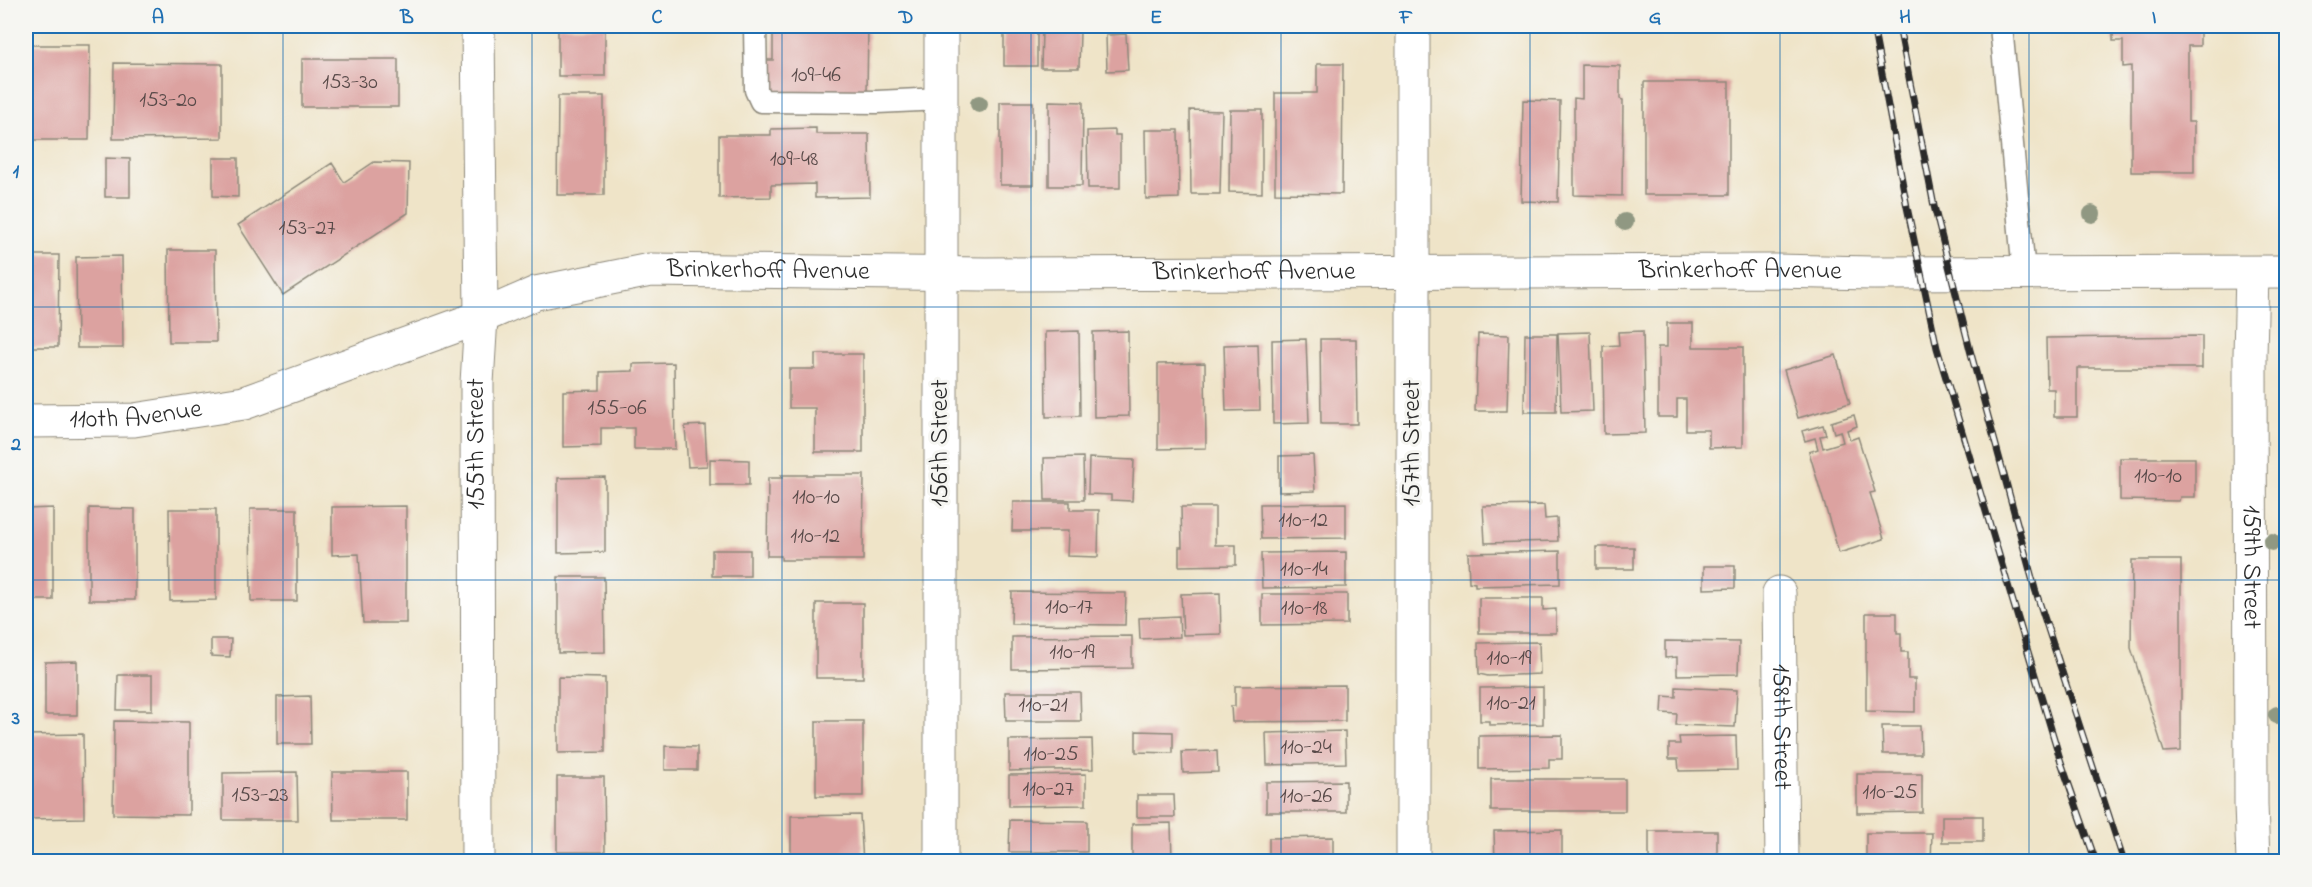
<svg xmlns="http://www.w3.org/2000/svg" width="2312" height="887" font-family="'Indie Flower',sans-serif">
<rect width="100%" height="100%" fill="#f6f6f2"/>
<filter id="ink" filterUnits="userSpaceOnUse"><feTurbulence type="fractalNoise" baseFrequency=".0167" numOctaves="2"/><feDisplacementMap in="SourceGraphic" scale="12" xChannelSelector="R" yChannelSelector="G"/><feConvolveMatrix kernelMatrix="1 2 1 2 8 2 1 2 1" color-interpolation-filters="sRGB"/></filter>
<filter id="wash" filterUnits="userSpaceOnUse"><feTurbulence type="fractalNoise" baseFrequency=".008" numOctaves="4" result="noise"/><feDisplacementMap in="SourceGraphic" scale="24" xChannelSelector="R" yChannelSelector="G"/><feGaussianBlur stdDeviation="1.35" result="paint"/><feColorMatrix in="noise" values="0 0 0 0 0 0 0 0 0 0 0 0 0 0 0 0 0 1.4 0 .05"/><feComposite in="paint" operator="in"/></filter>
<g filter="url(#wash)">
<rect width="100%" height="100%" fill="#efe4c8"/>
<g id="blocks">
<!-- building -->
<path fill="#dca2a0" d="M558,26H605V76H558Z
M773,26H868L867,94L766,96V60H773Z
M2113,26H2200V46H2188V122H2194V172H2131V66L2123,67V41H2113Z
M1042,30L1080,31L1079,68H1041Z
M1004,33H1037V66H1004Z
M1126,34L1128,70L1107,71L1106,35Z
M26,45H90L89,140H26Z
M302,59H398V107H302Z
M114,63L222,64V138L113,139Z
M1317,64H1343L1342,194L1275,193V93H1317Z
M1582,65L1620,66V99L1623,100L1622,196L1574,195V98L1582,99Z
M1644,82H1729V195H1644Z
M558,96H604V195H557Z
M1523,100L1560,101L1558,202L1521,201Z
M1049,101L1083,102L1082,186H1049Z
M1000,102H1033V185H1000Z
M1190,110L1222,111L1220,194H1191Z
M1230,110H1262V193L1229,192Z
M816,128V134H869L870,197L815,198V184L771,185V197L719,198V135H771V129Z
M1115,130V135H1120V188H1088L1087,131Z
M1145,130H1178L1179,198L1146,199Z
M105,158L130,159V197H105Z
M213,158H238V197L213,196Z
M374,162L409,163L408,213L283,295L238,225L332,163L344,182Z
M168,250H215L216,342H169Z
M26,255H59L58,347H26Z
M122,256L123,348H77L76,257Z
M1667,323H1693V347H1743V447L1709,448V430H1686V399H1677V417H1658V347H1667Z
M1079,331L1080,416L1046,417L1045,332Z
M1128,331L1129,416L1094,417L1093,332Z
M1643,331L1645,433L1604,434L1603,346L1619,345L1618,332Z
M1590,332L1593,411L1561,412L1558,333Z
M1478,334L1509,335L1507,411H1475Z
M1525,334H1557L1556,412H1524Z
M2202,336V368H2077V417H2054V389H2047L2046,338Z
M1306,339L1309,423L1273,424L1272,340Z
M1320,339H1356L1357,424H1321Z
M1258,344L1260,410L1226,411L1224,345Z
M815,354H863V452H815V408H789V369H815Z
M1836,355L1850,403L1798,418L1784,370Z
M674,363L675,449H634V428H601V446L563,447V391L600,390V372L633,371V364Z
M1205,363L1206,448L1158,449V364Z
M1854,415L1857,426L1847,430L1850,440L1858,437L1875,492L1870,493L1884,539L1839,553L1809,452L1818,449L1815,438L1805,441L1802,431L1823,425L1826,435L1820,436L1823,448L1843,442L1840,431L1834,433L1831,422Z
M705,425L707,466L688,467L685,426Z
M1313,455L1315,491L1279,492V456Z
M1083,457L1084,500H1045L1044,458Z
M1089,458L1134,460L1132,501L1111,500V495L1088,494Z
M2120,458H2195V497H2180L2179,501L2120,500Z
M710,459L749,460V485H710Z
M781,475H864L863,560H781V556H767L768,478H782Z
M605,477V552L558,553V478Z
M1013,502H1070V510H1099L1098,557L1067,556L1068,531H1012Z
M1346,503V538L1261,539L1260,504Z
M1544,505L1545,519L1557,518L1558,541L1485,543L1483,506Z
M406,506V623H363L359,554L332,555V507Z
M1181,507H1215V545H1236V565L1179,566V547H1182Z
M53,508V600H26V509Z
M89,508L135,509V600H89Z
M169,509H216V600L170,601Z
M250,509H297V601H251Z
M1596,547H1634V569H1596Z
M712,550H750V576H712Z
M1560,551V584L1475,586V583L1469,582L1468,553Z
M1346,552V587L1262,588L1261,553Z
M2132,560H2181V751L2164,752L2131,648Z
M1704,566H1735V588L1704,589Z
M558,577H604L605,652L558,653Z
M1012,592L1126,593L1125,625L1011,624Z
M1220,593L1221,634L1183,635L1181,594Z
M1262,594H1347V624L1262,625Z
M1479,598H1543V610L1556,609V633H1479Z
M816,603H863V678H816Z
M1866,613H1897V633H1901V652H1908V679H1915V712L1866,711Z
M1179,616L1180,637L1140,639L1139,618Z
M1132,636V668L1012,669V637Z
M211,639H231L230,657L211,656Z
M1665,641L1739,642L1738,674L1677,675V657L1665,658Z
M1539,642L1540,674L1488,676L1479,674L1478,643Z
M77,661V715H45V662Z
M118,675H152V710H117Z
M558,677L605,678V752L558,753Z
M1345,685V721L1232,722L1231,706H1235V686Z
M1543,687V724L1489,725V721H1480V688Z
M1676,687L1737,690L1735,727L1676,725L1677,714L1662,713L1663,696L1676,697Z
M1005,692H1080L1081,721H1006Z
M310,696L311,744H277V697Z
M114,721L189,722V815L113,814Z
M816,721H863V796H816Z
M1882,726H1920L1921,754H1883Z
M1136,731L1173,732V753L1136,752Z
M1345,731L1346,763L1267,765L1266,733Z
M83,734L84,818L26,819V735Z
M1562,735V759H1549V768L1479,769V736Z
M1736,736L1737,770L1679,771L1678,759H1669V744H1680L1679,737Z
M1092,739L1093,769L1009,771V740Z
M665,746L697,747V770H665Z
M1217,751L1218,772L1183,773L1182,752Z
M297,772L298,820H223V773Z
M332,772H407V820H333Z
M1086,774V805L1009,806V775Z
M1857,774H1922V812L1857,813Z
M557,777H604L605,852H557Z
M1491,779H1625V811H1491Z
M1346,781V812H1266V782Z
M1137,795H1174L1175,817H1137Z
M860,815L863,862H791V816Z
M1942,816H1983V842H1942Z
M1010,820L1087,821V852H1009Z
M1171,823L1172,862H1132V824Z
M1562,830V862H1495L1494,831Z
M1649,831H1717V862H1649Z
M1866,833H1932L1931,862H1866Z
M1333,837V862H1269V838Z"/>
</g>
</g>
<g filter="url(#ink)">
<use href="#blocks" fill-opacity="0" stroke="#8d887a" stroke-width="1.5"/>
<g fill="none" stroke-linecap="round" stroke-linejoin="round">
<defs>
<path id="service" d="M755,26L756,90L761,101L877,102L941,99
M2001,26L2024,273"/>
<g id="minor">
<path d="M941,26V862"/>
<path d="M1413,26V862"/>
<path id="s1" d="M2252,273L2250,355L2251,804L2253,862"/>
<path id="s2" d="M26,421L134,420L244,403L481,317L536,293L650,270L985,274L1775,271L1872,273L2286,272"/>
<path id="s3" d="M1779,593L1782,862"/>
<path id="s4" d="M478,862L477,383L481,317L478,26"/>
</g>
</defs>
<!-- service casing -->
<use href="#service" stroke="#8d887a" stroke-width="25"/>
<!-- minor casing -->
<use href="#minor" stroke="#8d887a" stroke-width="35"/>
<!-- service -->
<use href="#service" stroke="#fff" stroke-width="22"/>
<!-- minor -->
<use href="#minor" stroke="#fff" stroke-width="33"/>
<defs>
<path id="rail" d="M1873,26L1907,207L1937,348L2061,762L2096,862
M1899,26L1934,206L1970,350L2035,589L2124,862"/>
</defs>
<!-- rail casing -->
<use href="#rail" stroke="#2b2b2b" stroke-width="7"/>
<!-- rail -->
<use href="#rail" stroke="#f6f6f2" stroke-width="4.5" stroke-dasharray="14" stroke-linecap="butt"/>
</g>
<!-- trees -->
<g fill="#909882">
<circle cx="979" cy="104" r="9"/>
<circle cx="2092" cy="214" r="9"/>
<circle cx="1625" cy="222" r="9"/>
<circle cx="2272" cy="542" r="9"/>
<circle cx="2277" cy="715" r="9"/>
</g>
</g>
<!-- grid -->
<path fill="none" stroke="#1f6fb2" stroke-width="1.5" stroke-opacity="0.55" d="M283,26V862M532,26V862M782,26V862M1031,26V862M1281,26V862M1530,26V862M1780,26V862M2029,26V862M26,307H2286M26,580H2286"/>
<g text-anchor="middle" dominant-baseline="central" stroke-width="6" stroke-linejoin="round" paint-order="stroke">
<!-- number labels -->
<g font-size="22" fill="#574948">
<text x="816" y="76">109-46</text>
<text x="350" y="83">153-30</text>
<text x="168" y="101">153-20</text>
<text x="794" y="160">109-48</text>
<text x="307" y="229">153-27</text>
<text x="617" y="409">155-06</text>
<text x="2158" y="477">110-10</text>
<text x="816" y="498">110-10</text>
<text x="1303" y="521">110-12</text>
<text x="815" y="537">110-12</text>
<text x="1304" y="570">110-14</text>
<text x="1069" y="608">110-17</text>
<text x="1304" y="609">110-18</text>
<text x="1072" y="653">110-19</text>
<text x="1509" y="659">110-19</text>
<text x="1511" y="704">110-21</text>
<text x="1043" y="706">110-21</text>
<text x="1306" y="748">110-24</text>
<text x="1051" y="755">110-25</text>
<text x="1048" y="790">110-27</text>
<text x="1890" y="793">110-25</text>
<text x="260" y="796">153-23</text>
<text x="1306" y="797">110-26</text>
</g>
<!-- street labels -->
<g font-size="26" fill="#2b2b2b" stroke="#f6f6f2">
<text stroke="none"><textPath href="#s2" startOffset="766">Brinkerhoff Avenue</textPath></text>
<text stroke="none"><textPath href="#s2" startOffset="1738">Brinkerhoff Avenue</textPath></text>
<text stroke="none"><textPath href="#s2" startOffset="1252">Brinkerhoff Avenue</textPath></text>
<text stroke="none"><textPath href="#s2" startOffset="110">110th Avenue</textPath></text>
<text stroke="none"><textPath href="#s4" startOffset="418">155th Street</textPath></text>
<text transform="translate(941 443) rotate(-90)">156th Street</text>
<text transform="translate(1413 443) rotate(-90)">157th Street</text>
<text stroke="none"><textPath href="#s1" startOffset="294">159th Street</textPath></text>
<text stroke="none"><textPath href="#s3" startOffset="134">158th Street</textPath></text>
</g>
</g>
<!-- margin -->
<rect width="2312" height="887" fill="none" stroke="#f6f6f2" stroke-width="66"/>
<rect x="33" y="33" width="2246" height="821" fill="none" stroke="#1f6fb2" stroke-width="2"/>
<g font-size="20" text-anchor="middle" font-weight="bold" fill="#1f6fb2">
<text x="158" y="23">A</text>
<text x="407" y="23">B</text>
<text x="657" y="23">C</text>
<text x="906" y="23">D</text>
<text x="1156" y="23">E</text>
<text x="1406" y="23">F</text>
<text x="1655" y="23">G</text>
<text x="1905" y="23">H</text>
<text x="2154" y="23">I</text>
<text x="16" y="177">1</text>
<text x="16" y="450">2</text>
<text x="16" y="724">3</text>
</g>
</svg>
